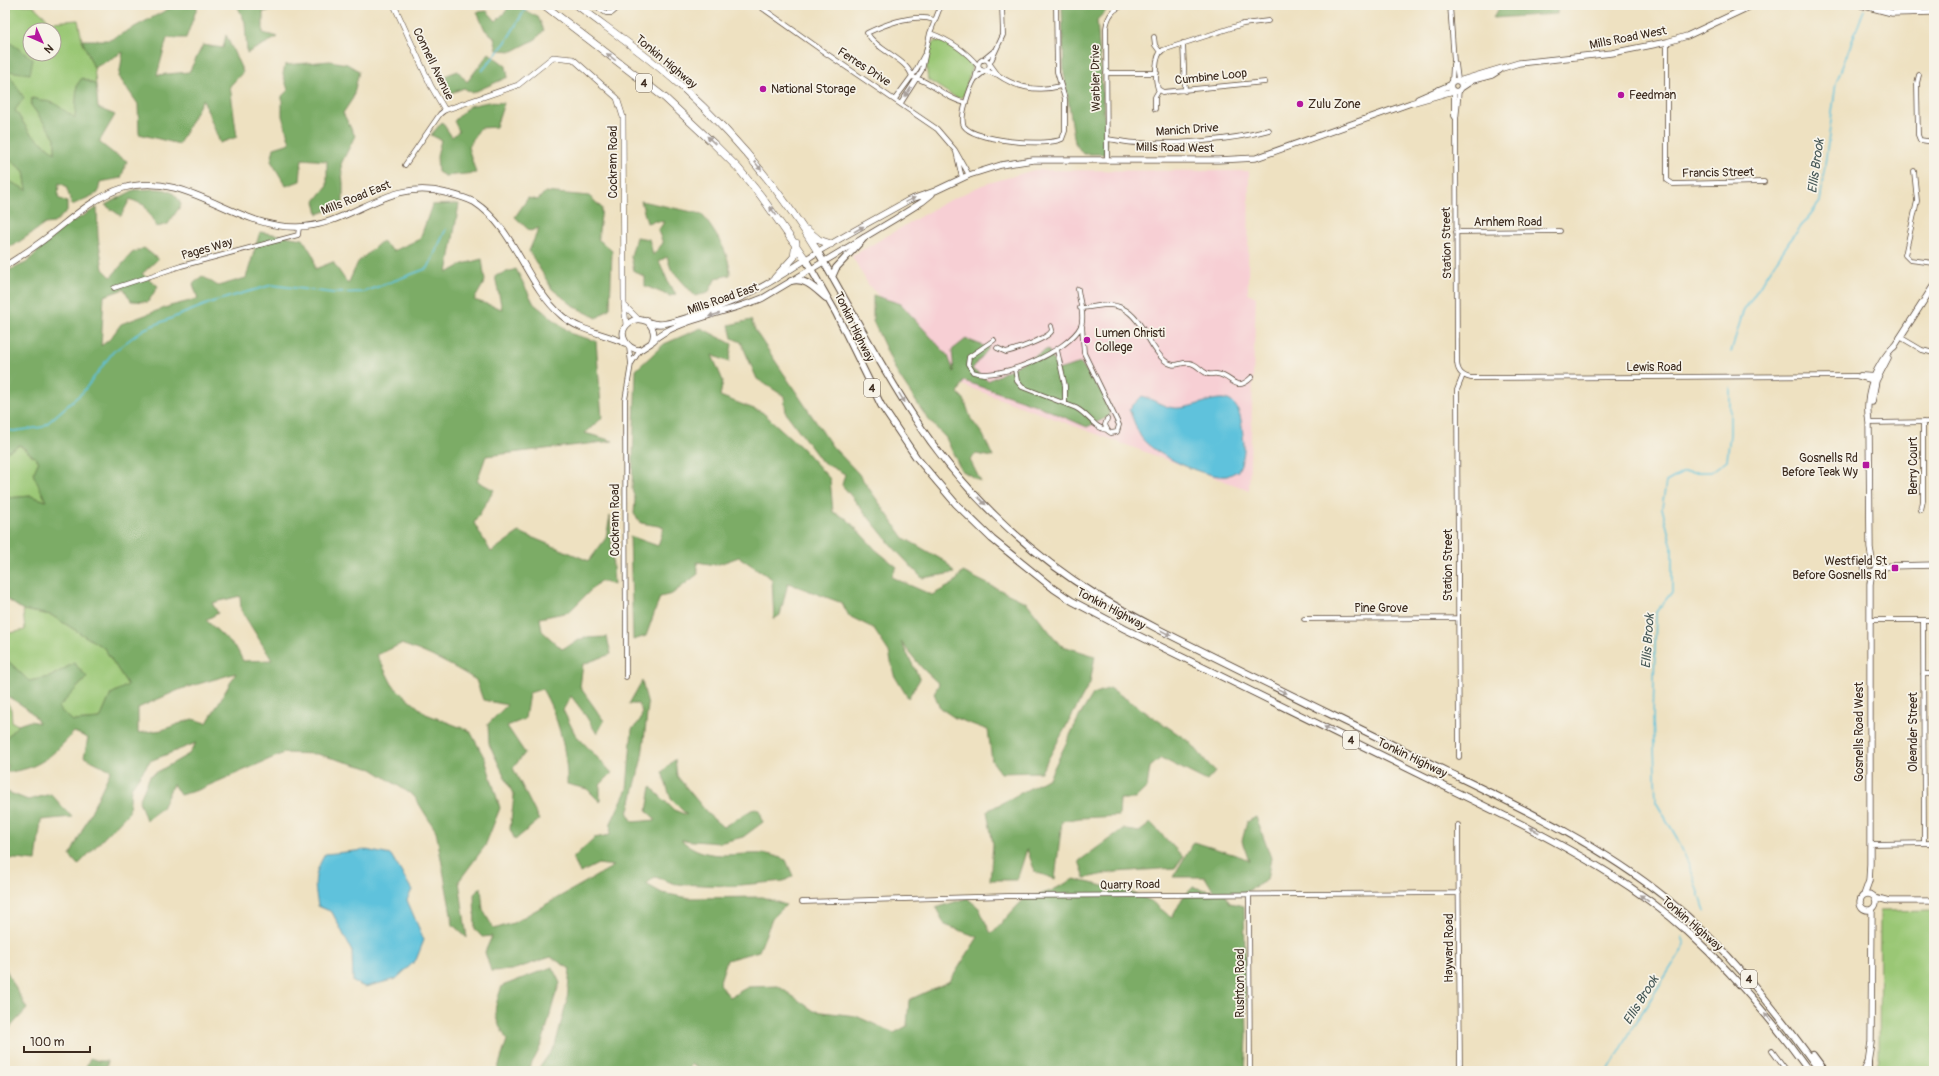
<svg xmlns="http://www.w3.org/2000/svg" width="1939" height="1076" font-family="Pangolin,sans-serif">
<rect width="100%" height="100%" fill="#f7f3e8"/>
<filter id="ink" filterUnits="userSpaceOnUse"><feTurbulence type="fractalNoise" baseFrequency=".025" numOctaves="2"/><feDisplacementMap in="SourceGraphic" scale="8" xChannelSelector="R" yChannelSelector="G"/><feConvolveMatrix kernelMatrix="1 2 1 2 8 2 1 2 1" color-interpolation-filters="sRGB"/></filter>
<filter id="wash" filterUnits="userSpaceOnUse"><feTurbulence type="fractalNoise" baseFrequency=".012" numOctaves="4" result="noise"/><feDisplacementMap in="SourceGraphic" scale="16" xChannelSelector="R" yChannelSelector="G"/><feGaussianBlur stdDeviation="0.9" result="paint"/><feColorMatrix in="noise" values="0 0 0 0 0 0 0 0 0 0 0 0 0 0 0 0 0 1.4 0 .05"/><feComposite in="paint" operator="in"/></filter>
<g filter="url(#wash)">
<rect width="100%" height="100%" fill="#eee1c1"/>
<!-- built -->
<path fill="#f7cfd4" d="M1034,170L1249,171L1248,293L1256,297L1249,490L957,383L868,284L852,256L942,204L982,185Z"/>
<!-- green -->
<path fill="#9ac775" stroke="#6a784a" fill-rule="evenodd" d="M11,5H32L51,22L78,20L82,40L94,68L96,85L82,78L77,85L75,119L54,103L32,98L31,105L55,138V153L30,133L15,110L7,71L12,46L5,39V20L9,17ZM30,30H54V54H30Z
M1877,5H1934V11Z
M936,41C949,41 966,55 972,66L964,95L960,98L955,97L928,80C926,69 925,46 936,41Z
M5,156L24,171L27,191L5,179Z
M19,445L39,461L33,474L47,501L31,496L7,498L5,496V453Z
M23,610L51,615L104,648L128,685L111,694L100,719L73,721L57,709L87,677L74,663L50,677L29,681L5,658V634L25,630Z
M5,699L11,709L12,722L18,725L7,737L5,744Z
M1934,910V1071H1874L1879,1060L1880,911Z"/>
<!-- forest -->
<path fill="#7bac66" stroke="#5b6b42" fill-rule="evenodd" d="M176,5H198L186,38H167L157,75L189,72L203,45L223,48L226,35L243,72L230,86L237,137L220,143L203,99L179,144L139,134L138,104L119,77L123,52L94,68L82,40H110Z
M237,5H297L263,12V33L278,37L247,53L245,22Z
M507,5H521L523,10L538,17L544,30L536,39L513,51L497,50L494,37L485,30L477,12L487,11L496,21L507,10Z
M1062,5H1112L1097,20L1107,154H1083L1075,143L1064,73Z
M1501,5H1557V14L1493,18Z
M5,39L33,59L30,74L7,71L24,98L15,110L30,133L55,153V138L31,105L32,98L54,103L75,118L77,85L82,78L96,85L98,108L115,115L99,142L113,153L127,161L121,178L100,182L98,193L72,205L66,186L59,183L58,198L67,202V211L54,223L45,224L13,246L5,245V179L27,190L24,171L5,156Z
M489,53L506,66L508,77L472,93L464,88L451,93L443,83L447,75L458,71L467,82Z
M330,61L347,64L359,71L353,98L343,113L355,136L341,164L343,183V205L318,214L315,201L327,186V161L302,159L300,181L286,186L271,161L274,148L290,143L282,116V96L288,90L283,74L285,65Z
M488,102L504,103L496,127L480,128L468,147L476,173L445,176L438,172L437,156L441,140L431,135L442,122L452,137L459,131L454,121L469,106Z
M134,190C153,190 173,183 181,205L168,224L157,227L144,205L130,199L121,216L105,205Z
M545,192L589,196L602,208L598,239L612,251L610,308L597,318L575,307L552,289L529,251L539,228L530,231L515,217L528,198L538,200Z
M641,201L702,214C715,233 730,252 730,275L716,278L708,293L695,296L671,269L667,257L659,261L669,284L676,294L670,296L645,286V277L634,271L631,256L636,237L649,239L653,255L663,243L658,231L664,222L655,221L647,223Z
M459,204L447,273L463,264L482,259L485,281L474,300L502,309L495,276L516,269L534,304L572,334L596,341L602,418L585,433L613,441L486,456L477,481L494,490L474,523L491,552L519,532L589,561L606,538L610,516L614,585L600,581L569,612L540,618L542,631L562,649L583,638L607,637L611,654L583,664L580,687L604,721L597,734L584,713L571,696L563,710L575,734L612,773L600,785V802L587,789L567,784C568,754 558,715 542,689L529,693L525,719L507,726L525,753L513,768L539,820L515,840L510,829L514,796L489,744L488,724L507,705L483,700L476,680C452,665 428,653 401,644L377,655L393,686L426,714L470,731L485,759L500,808L485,846L459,881L467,938L453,925L436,831L414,796L372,769L317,754L284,753L198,790L180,795L173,784L162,808L146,820L139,801L150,776L189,754L196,743L150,761L131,788L129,812L78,865L70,856L111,770L84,757L88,738L74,732C53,755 39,770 6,772L8,765L5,763V744L7,737L18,725L30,721L39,723C33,710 17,702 5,695V658L29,681L50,677L74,663L87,677L58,708L73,721L100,719L111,694L128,685L104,648L51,615L23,610L5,598V496L7,498L31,496L46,501L33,474L39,461L20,445L5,453V272L26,263L63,227L97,208L98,237L103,269L111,277L132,253L144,248L158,259L142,274L158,286L148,302L131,301L124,289L104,296L101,346L110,339L121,324L170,306L198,299L193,284L202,276L218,286L246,278L260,232L303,239L314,257L315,269L333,262L348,284L358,262L382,241L393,251L420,239L432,205ZM240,596L241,610L272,660L243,661L237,649L206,620L218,613L212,603ZM236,673L207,723L192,719L162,730L138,733V708L181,689Z
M873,295L901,304L948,356L954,372L952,350L966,339L989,348L972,369L988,381L1048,349L1058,370L1081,363L1108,401L1110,416L1087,427L1039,406L964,381L958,393L964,399L971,419L983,435L993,457L976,454L970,460L981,482L961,470L946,438L927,418L897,373L873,321Z
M751,320L756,332L832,446L858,473L904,538L946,562L954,573L922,578L892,546L842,485L845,474L822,462L786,413L784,396L757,379L741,342L732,338L729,325Z
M701,328L732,344L729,362L712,355L723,381L720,396L762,412L802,448L830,479L833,512L847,519L876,550L897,567L891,577L932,595L953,584L963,572L1027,603L1060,645L1095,656L1090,683L1041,772L1001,773L992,761L988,730L955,718L940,708L934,693L939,684L922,668L901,642L920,679L908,698L894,675L889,652L873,628L849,616L842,603L788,583L780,615L774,619L772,579L739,557L716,565L697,562L698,574L672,594L660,597L646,636L633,640L630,536L658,546L664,527L641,523L634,514L635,499L632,489L636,370L664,344Z
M642,681L648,706L642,757L628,814L633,822L656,820L647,811L651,787L674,810L687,815L671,799L662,772L675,759L677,776L709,815L723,827L755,808L760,811L763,822L743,837L719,843L681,840C708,863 734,852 765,854C772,854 780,858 786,860L793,876L784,881L730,886L676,884L655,877L646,884L662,893L689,898L762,897L786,905L772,919L759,951L727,960L719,984L730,997L748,987L778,986L814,1011L856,1016L894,1033L907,1026L909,1000L950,981L978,937L945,925L936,908L967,898L979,908L991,934L1023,900L1051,891L1074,879L1132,893L1151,901L1172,918L1183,897L1193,887L1214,892L1205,877H1173L1194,842L1242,857L1249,861L1242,841L1247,822L1256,817L1271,858L1267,880L1242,894L1225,893L1230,903L1244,906L1247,1037L1245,1071H708L691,1064L689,1071H537L555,1046L567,1000L570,969L551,957L512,970L491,971L485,952L492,936L482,937L475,929L474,894L481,887L483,910L494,929L513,923L614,866L598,864L580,873L573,858L594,838L610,835L611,823L627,789L632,729C640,722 646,714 638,704H629Z
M1110,688L1190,742L1215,772L1207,781L1161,758L1150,767L1147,787L1135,799H1120L1119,816L1080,818L1062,821L1055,879L1035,872L1027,849L1017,880H990L993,844L987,811L1049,778L1079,717L1093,694Z
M5,791L28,800L51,794L72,817L41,820L36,861L5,858Z
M1151,823L1183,857L1175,868L1116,872L1085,878L1079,861L1123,829L1139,832Z
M552,967L560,983C547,1014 548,1044 526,1071H497L507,1040C493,1014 492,1014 502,986Z
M5,968L27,1009L5,1033Z
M90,1058L99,1061H108L105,1071H84Z"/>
<!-- water -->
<path fill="#5ec2dc" stroke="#4c767d" d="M1142,396C1152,399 1164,407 1174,408C1202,410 1236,377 1242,426C1244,447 1247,451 1238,471C1235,472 1230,475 1227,476C1207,479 1152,454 1141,437C1136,429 1133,418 1129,409Z
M366,850L391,855L412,890L407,900L424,940L416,960L396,979L365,987L353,982L352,951L332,912L318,906C314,884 313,875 325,854Z"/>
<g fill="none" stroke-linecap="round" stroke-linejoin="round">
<!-- stream -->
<path stroke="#5ec2dc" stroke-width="1.5" d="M482,71L505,43L526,8
M1731,352L1743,312L1789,242L1820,202L1836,83L1864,10
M5,430L14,431L43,427L83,392L113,352L144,329L215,301L272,285L333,293L364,292L428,268L446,229
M1705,911L1693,874L1677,838L1656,802L1653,718L1656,612L1672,592V547L1662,508L1666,482L1684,472H1711L1727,460L1730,434V388
M1608,1071L1636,1022L1682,950L1685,944L1682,937"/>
</g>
</g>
<g filter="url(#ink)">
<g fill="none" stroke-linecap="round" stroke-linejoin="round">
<defs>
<path id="minor" d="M593,5L606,13H612L621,5
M758,5L827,54L937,129L955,150L969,175
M1450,5L1454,62L1456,64L1458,80
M934,20C914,13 886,24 867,33C877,51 908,59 912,77C932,81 945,99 966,103
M930,33C949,40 965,50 978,66
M1154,37L1155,45L1160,52
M1667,42V180L1673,184L1764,182
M1183,43L1185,91
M978.5 65a5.5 5.5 0 1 1 11 0a5.5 5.5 0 1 1-11 0Z
M983,60L994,51
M990,63L1003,35L1002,5
M978,67L975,79L985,71
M986,71L998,75L990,64
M1106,73H1157
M998,75C1018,89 1038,92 1061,86
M1919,75L1917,83L1918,135L1920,140L1934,142
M975,79C970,87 959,118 964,126C974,141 1046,147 1062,139L1065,131V99L1057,72L1056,5
M1265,82L1163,92L1158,89C1155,80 1154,55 1163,50L1243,24L1268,21
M1452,82L1453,64L1454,62
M1459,90L1456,120L1457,363C1458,372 1462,376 1471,378L1856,376L1874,381
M1454,91V116L1456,119
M895,99L915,72L924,55
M901,103L922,70L930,33L941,5
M1155,109V97L1159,90
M1107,139C1117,140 1127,143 1138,143C1178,144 1229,141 1269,130
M956,152L962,178
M1107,160L1106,28C1108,15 1113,9 1125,5
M405,165L440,114L445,110
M1914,171L1917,201L1905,255L1910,260L1934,263
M1456,232L1560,231
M114,288L181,266L298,235L299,227
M1080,308C1095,308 1109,301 1122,308C1143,318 1148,346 1164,360C1176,370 1179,361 1190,363C1197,364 1200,370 1206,373C1210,376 1213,373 1217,374C1233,376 1235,394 1252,377
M1082,326L1084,353L1119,425L1117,432L1111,433L1108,431L1105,425L1107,419
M1900,337L1922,350L1934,353
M994,340L969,357L968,364L973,372C998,382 1069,351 1081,326C1085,316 1079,300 1078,289
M997,348L1006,352C1015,350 1050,338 1052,330L1051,326
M1057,350L1065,386V403
M631,364L640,350
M1015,369L1017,381L1022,387L1076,408C1088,414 1094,428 1107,430
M1860,375L1877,376
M1869,423L1934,422
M1921,510L1923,501V422
M1304,619L1458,618
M1870,620H1934
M1923,620L1924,843
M1923,674H1934
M626,677L625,400L631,364L629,347
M1459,757L1457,390L1463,375
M1458,825L1460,1071
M1871,844L1934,843
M1249,894L1250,1071
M802,902L1008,896L1459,893
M1772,1051L1787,1071"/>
<path id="tertiary" d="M394,5L431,86L445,110L518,85L553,57L573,59L617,98L623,117L624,304L626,325
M624,305L638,319"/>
<path id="secondary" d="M1861,5L1892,13L1934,12
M1450.5 86a5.5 5.5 0 1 1 11 0a5.5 5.5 0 1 1-11 0Z
M1459,81L1519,63L1612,53L1667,42L1687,36L1753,5
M1461,88L1473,80L1492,75L1500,70
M1418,99L1450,85
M5,266C21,256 36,246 50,235C73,217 94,197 123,188C188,170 234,228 297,227C353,226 386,177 446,193C455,195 466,198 474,202C516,229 525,284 562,316C581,332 604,333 625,343
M647,321C654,328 656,335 651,343L640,350C627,350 616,333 629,323C639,314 649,325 660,324C670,324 710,310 721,306C756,293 788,271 819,251C849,233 879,217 909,200L935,191L969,175L1001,165L1033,160H1218L1256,158L1411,103L1453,91
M653,341C669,322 736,310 763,298L895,219L922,202L932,194
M1894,347L1934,285
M1872,402L1876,381L1888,358
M1864 566a6 6 0 1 1 12 0a6 6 0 1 1-12 0Z
M1872,560L1870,548L1869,423C1864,393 1875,365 1896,344
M1875,569L1890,566L1934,565
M1860 902a8 8 0 1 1 16 0a8 8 0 1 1-16 0Z
M1864,895L1869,881L1870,864V584L1872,572
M1874,897L1889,901H1934
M1864,1071L1868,1063L1871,1042L1872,909"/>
<path id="trunk" d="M818,252C850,307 879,364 914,417C959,487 1024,550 1095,594C1115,606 1135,617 1156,628C1253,677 1351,724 1448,772C1524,809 1600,845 1666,898C1727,947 1774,1008 1820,1071
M806,260L836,313L881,405L916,457L956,504L992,539L1054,589L1072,601L1125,629L1521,824C1579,854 1638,887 1688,932C1733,973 1773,1021 1809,1071
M832,277L836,268L864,238
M791,281C806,277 816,290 826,298
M1813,1055L1825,1071
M1868,1071V1063"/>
<path id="motorway" d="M544,5L665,98L714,144L738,168L761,196L806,260
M577,5C611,31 648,56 680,85C734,134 780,189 818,252
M807,230L819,240L831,244
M775,278L794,257L796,243"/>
</defs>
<!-- minor casing -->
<use href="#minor" stroke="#564536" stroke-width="5.5"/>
<!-- tertiary casing -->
<use href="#tertiary" stroke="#564536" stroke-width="6"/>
<!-- secondary casing -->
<use href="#secondary" stroke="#564536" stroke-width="7"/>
<!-- trunk casing -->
<use href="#trunk" stroke="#564536" stroke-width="8"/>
<!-- motorway casing -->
<use href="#motorway" stroke="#564536" stroke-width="8"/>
<!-- minor -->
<use href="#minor" stroke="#fff" stroke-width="4"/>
<!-- tertiary -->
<use href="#tertiary" stroke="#fff" stroke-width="5"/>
<!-- secondary -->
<use href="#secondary" stroke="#fff" stroke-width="5.5"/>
<!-- trunk -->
<use href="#trunk" stroke="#fff" stroke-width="6"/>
<!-- motorway -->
<use href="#motorway" stroke="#fff" stroke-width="7"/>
</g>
<!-- one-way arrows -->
<defs><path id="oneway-solid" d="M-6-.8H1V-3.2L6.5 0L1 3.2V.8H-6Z"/></defs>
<g fill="#a79f9a">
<use href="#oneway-solid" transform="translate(611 57) rotate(-142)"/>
<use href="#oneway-solid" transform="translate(908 92) rotate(124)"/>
<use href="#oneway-solid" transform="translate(711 140) rotate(-136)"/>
<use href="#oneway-solid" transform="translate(758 166) rotate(52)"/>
<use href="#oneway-solid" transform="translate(910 200) rotate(-24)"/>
<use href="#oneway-solid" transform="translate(773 211) rotate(-127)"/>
<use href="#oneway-solid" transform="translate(859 229) rotate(-30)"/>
<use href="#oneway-solid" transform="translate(714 315) rotate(163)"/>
<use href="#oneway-solid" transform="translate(902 398) rotate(58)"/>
<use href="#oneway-solid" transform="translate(982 501) rotate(45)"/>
<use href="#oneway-solid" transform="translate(1166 633) rotate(27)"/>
<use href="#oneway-solid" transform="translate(1282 691) rotate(26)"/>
<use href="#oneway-solid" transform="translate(1329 729) rotate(-154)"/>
<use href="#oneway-solid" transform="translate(1534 830) rotate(-152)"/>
<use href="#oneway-solid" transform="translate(1644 898) rotate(-144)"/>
<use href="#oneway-solid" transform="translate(1768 1017) rotate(-129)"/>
</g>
</g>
<!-- markers -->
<g fill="#b5179e" stroke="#f7f3e8" stroke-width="1.5">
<circle cx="763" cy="89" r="4"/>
<circle cx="1621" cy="95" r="4"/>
<circle cx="1300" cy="104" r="4"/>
<circle cx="1087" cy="340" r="4"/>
<rect x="1862" y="461" width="8" height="8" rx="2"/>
<rect x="1891" y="564" width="8" height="8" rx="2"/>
</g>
<g text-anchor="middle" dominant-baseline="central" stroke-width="3.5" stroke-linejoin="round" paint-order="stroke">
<!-- shield labels -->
<g fill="#f7f3e8" stroke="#73665b" stroke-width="1">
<rect x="636" y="74" width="16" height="18" rx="3"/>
<rect x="864" y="379" width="16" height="18" rx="3"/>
<rect x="1343" y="731" width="16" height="18" rx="3"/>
<rect x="1741" y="970" width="16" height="18" rx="3"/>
</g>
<g font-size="11" font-weight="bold" fill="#3b2a1e">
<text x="644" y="83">4</text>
<text x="872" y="388">4</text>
<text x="1351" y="740">4</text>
<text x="1749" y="979">4</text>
</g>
<!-- street labels -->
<g font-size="12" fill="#3b2a1e" stroke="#f7f3e8">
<text transform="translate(1628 38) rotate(-11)">Mills Road West</text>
<text transform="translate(666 62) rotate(40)">Tonkin Highway</text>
<text transform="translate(433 64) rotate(64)">Connell Avenue</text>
<text transform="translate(864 67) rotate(33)">Ferres Drive</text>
<text transform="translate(1211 77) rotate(-6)">Cumbine Loop</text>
<text transform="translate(1096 78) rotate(-91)">Warbler Drive</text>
<text transform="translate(1187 130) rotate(-4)">Manich Drive</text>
<text transform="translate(1175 148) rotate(1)">Mills Road West</text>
<text transform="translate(613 162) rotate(-90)">Cockram Road</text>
<text transform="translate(1718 173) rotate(-1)">Francis Street</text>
<text transform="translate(356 198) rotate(-22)">Mills Road East</text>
<text x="1508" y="222">Arnhem Road</text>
<text transform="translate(1447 243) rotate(-91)">Station Street</text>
<text transform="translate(207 249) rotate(-16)">Pages Way</text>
<text transform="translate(723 299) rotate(-19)">Mills Road East</text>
<text transform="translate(854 327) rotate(64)">Tonkin Highway</text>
<text x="1654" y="367">Lewis Road</text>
<text transform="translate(1913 466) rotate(-90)">Berry Court</text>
<text transform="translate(615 520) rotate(-90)">Cockram Road</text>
<text transform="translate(1448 565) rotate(-90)">Station Street</text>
<text x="1381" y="608">Pine Grove</text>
<text transform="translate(1111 609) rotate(28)">Tonkin Highway</text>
<text transform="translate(1859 732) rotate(-90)">Gosnells Road West</text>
<text transform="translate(1913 732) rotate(-90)">Oleander Street</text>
<text transform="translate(1412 758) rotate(26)">Tonkin Highway</text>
<text transform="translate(1130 885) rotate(-1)">Quarry Road</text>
<text transform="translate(1692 924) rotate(41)">Tonkin Highway</text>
<text transform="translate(1449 948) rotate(-90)">Hayward Road</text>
<text transform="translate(1240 983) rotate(-90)">Rushton Road</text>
</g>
<!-- poi labels -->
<g font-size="12" fill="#3b2a1e" stroke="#f7f3e8" text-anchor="start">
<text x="771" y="89">National Storage</text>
<text x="1629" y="95">Feedman</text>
<text x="1308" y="104">Zulu Zone</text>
<text x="1095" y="333">Lumen Christi<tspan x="1095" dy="14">College</tspan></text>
<text x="1858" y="458" text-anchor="end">Gosnells Rd<tspan x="1858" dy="14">Before Teak Wy</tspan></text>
<text x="1887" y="561" text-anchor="end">Westfield St<tspan x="1887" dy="14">Before Gosnells Rd</tspan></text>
</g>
<!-- water labels -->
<g font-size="13" font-style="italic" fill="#465857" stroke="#f7f3e8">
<text transform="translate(1816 166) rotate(-82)">Ellis Brook</text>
<text transform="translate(1648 641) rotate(-86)">Ellis Brook</text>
<text transform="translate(1641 1000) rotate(-58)">Ellis Brook</text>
</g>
</g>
<!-- margin -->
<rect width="1939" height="1076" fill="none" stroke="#f7f3e8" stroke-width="20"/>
<!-- north arrow -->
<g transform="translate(42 42) rotate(135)"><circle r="19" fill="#f7f3e8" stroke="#aca397"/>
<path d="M0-3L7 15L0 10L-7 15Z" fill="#b5179e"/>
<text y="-6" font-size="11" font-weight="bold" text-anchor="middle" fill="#3b2a1e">N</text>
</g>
<!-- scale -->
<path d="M24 1046v6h66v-6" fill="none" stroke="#3b2a1e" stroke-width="2"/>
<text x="30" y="1046" font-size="12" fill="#3b2a1e" stroke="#f7f3e8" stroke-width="3" paint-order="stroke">100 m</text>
</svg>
